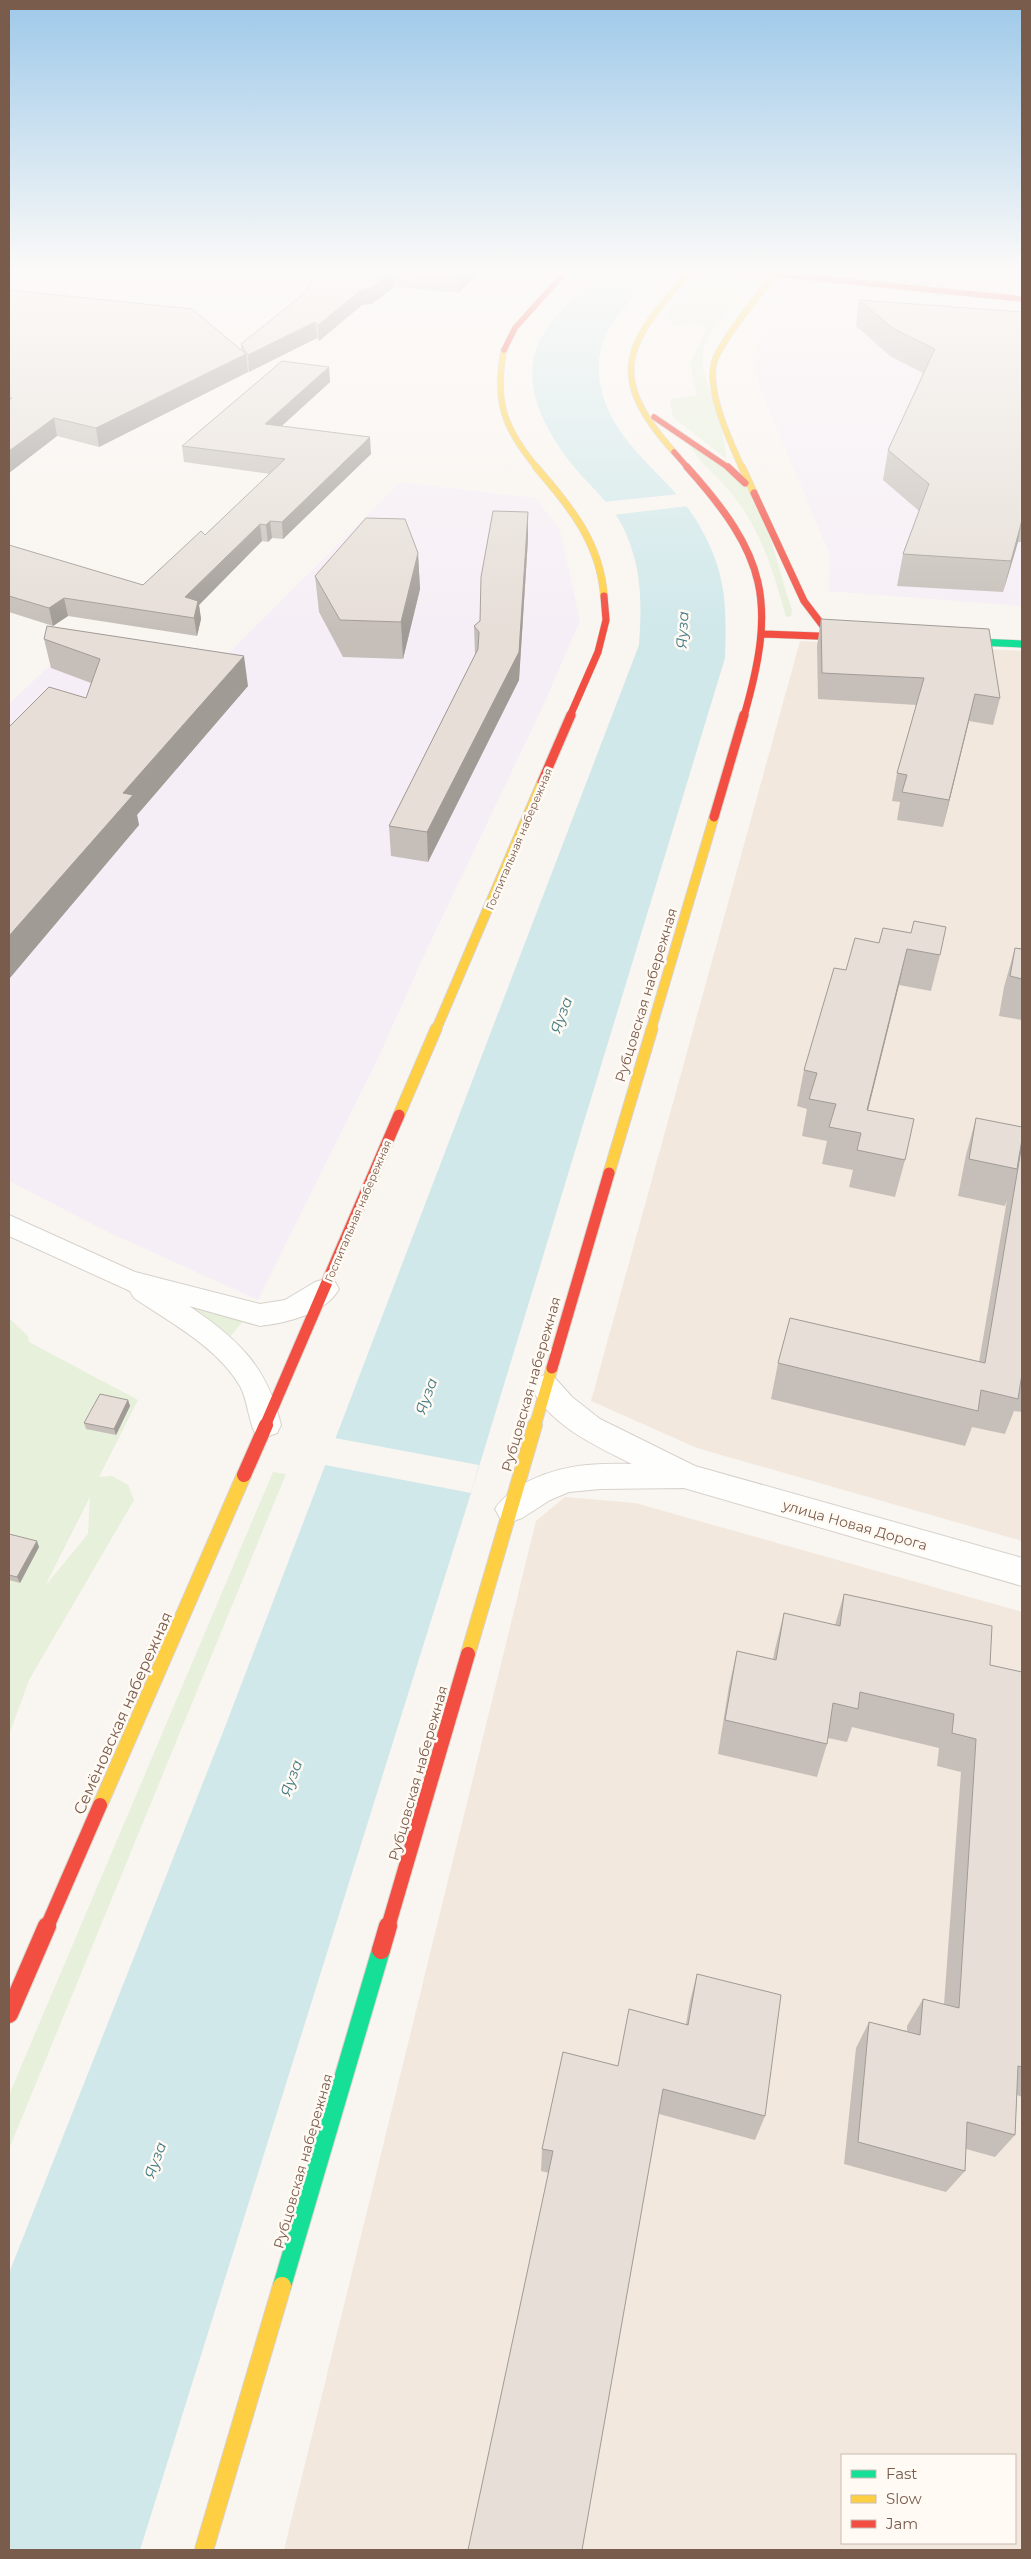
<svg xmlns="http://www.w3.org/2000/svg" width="1031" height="2559" font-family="Montserrat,sans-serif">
<rect width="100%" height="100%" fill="#f9f5f0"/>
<!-- residential -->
<path fill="#f2e8de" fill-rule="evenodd" d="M800,641L1022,651V1541L697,1448L591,1401Z
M565,1497L635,1503L1022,1612V2550H284L536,1521ZM842,2455H1015V2543H842Z"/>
<!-- education -->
<path fill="#f6eef6" d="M822,296L1022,316V606L829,591L830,555L759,386L752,359L779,306L785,299Z
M400,482L536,498L560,530L580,621L543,706L427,949L379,1056L258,1300L108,1232L9,1181V704L82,635L224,658Z"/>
<!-- green -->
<path fill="#e7f0db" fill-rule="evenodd" d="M696,280L751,286C737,302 720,318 709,336C696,359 706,380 714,402C720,420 725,440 726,459L673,417L670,399L697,395L690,364L707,327L691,322L673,326L666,314Z
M687,442C709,457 739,473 753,496C769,524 781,578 792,610L791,616L786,617C774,573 761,530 732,494C718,476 699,463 687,442Z
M166,1297L245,1319L228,1339Z
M9,1318L28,1336L29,1342L138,1400L99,1477L112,1476L128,1485L134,1500L29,1680L9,1735ZM90,1497L88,1534L45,1586Z
M273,1472L286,1474L9,2149V2095Z"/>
<!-- water -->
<path fill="#d0e8ea" d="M605,271H659C642,290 619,309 607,332C599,348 597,365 600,383C610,444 668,473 698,523C726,571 727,604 725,658L471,1493L140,2550H9V2273L225,1727L639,645C642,601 642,567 623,527C611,504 591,487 575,468C544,430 514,376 546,330C562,307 584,289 605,271Z"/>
<!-- pier -->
<path fill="#f9f5f0" d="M680,494L689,506L612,515L603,502Z
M335,1438L479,1465L471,1493L325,1465Z"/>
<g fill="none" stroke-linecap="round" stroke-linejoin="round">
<!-- primary-tunnel -->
<path stroke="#d9cfc7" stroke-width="13" stroke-dasharray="13 7" stroke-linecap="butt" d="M837,271L944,290"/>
<defs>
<path id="street" d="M9,1215L135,1272L260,1304L285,1300L315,1282L325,1279L335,1282L339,1289C325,1314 286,1323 260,1326L189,1306C238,1339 267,1366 281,1425L277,1433L266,1437L255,1433C248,1419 248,1401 240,1386C217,1347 171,1323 134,1298L130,1291L9,1236Z
M545,1375L555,1378L572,1397L600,1419L695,1466L1022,1558V1586L684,1488L600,1489L569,1492L550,1500L522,1518L511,1522L500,1518L495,1509C501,1499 508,1495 517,1488C553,1465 591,1463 632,1464C594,1445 551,1426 530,1386L535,1378Z"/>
<path id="fast-far1" d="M953,641L1022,644"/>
<path id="fast" d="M282,2286L381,1950"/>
<path id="slow-far5" d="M504,350C494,402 504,428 537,468
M674,452C603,373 628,341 691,271
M742,468C730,441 707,393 714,363C719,343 761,293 774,274"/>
<path id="slow-far4" d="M536,467C570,507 600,542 604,596
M742,467L754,493"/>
<path id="slow-far3" d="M436,1030L542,782
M651,1030L714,817"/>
<path id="slow-far2" d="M399,1115L436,1029
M609,1173L652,1029
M535,1426L552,1368"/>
<path id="slow-far1" d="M468,1654L535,1425
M100,1805L244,1475"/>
<path id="slow" d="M204,2550L282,2286"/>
<path id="jam-far5" d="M745,271L1022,299
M504,350L515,328L566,271
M654,417L729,468
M674,452L688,468"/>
<path id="jam-far4" d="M687,467C767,556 777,601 744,716
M728,467L745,483
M754,493L804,601L823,626L841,637
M764,634L843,637
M570,716L598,652L606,620L604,596"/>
<path id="jam-far3" d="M542,782L571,715
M714,817L744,715"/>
<path id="jam-far2" d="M552,1368L609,1173
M265,1426L399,1115"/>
<path id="jam-far1" d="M244,1475L266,1425
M47,1927L100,1805
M388,1927L468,1654"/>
<path id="jam" d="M381,1950L388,1926
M9,2014L47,1926"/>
</defs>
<!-- street casing -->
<use href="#street" stroke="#d7d1cb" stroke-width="2"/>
<!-- fast-far1 casing -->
<use href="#fast-far1" stroke="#d9d2cb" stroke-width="8"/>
<!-- fast casing -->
<use href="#fast" stroke="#d9d2cb" stroke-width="20"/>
<!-- slow-far5 casing -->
<use href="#slow-far5" stroke="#d9d2cb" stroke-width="7"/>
<!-- slow-far4 casing -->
<use href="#slow-far4" stroke="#d9d2cb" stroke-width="8"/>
<!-- slow-far3 casing -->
<use href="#slow-far3" stroke="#d9d2cb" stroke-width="11"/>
<!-- slow-far2 casing -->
<use href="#slow-far2" stroke="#d9d2cb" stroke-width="13"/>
<!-- slow-far1 casing -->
<use href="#slow-far1" stroke="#d9d2cb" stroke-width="16"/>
<!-- slow casing -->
<use href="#slow" stroke="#d9d2cb" stroke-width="20"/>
<!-- jam-far5 casing -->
<use href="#jam-far5" stroke="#d9d2cb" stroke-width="7"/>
<!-- jam-far4 casing -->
<use href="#jam-far4" stroke="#d9d2cb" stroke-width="8"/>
<!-- jam-far3 casing -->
<use href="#jam-far3" stroke="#d9d2cb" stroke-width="11"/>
<!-- jam-far2 casing -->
<use href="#jam-far2" stroke="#d9d2cb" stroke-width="13"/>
<!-- jam-far1 casing -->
<use href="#jam-far1" stroke="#d9d2cb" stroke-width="16"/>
<!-- jam casing -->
<use href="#jam" stroke="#d9d2cb" stroke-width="20"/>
<!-- street -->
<use href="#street" fill="#fefefd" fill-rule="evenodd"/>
<!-- fast-far1 -->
<use href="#fast-far1" stroke="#16e098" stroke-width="7"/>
<!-- fast -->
<use href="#fast" stroke="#16e098" stroke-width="18"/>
<!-- slow-far5 -->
<use href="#slow-far5" stroke="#ffcf43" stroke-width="5.5"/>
<!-- slow-far4 -->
<use href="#slow-far4" stroke="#ffcf43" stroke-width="7"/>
<!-- slow-far3 -->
<use href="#slow-far3" stroke="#ffcf43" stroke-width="9"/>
<!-- slow-far2 -->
<use href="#slow-far2" stroke="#ffcf43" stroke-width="11"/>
<!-- slow-far1 -->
<use href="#slow-far1" stroke="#ffcf43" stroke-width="14"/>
<!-- slow -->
<use href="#slow" stroke="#ffcf43" stroke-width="18"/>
<!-- jam-far5 -->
<use href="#jam-far5" stroke="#f24e42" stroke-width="5.5"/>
<!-- jam-far4 -->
<use href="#jam-far4" stroke="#f24e42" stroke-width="7"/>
<!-- jam-far3 -->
<use href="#jam-far3" stroke="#f24e42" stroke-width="9"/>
<!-- jam-far2 -->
<use href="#jam-far2" stroke="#f24e42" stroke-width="11"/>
<!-- jam-far1 -->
<use href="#jam-far1" stroke="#f24e42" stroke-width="14"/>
<!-- jam -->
<use href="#jam" stroke="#f24e42" stroke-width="18"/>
</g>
<!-- wall -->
<path fill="#c6bfb9" d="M317,271H481L458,293L394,287L372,304L362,305L319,341L317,338L249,372L247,368L248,372L99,447L57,436L9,473V290L241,351V344L306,292Z
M976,271H995L994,273Z
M859,300L1022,312V542H1018L1003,592L897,586L903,554L919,511L883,480L888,450L923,373L890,356L856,326Z
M329,367L330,382L282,426L371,454L283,539L272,538L268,542L262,541L199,605L201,619L197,636L68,616L53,626L9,612V545L143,585L205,535L270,474L184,462L182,446Z
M528,512V539L519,680L428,862L391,856L389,826L475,655L474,626L480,621Z
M418,553L420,589L403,659L343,657L319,612L315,576Z
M821,619L1000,698L993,725L969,721L943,827L897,820L900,802L892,801L897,773L917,705L818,699L817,646Z
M44,639L248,686L137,815L139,825L9,979V727L86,698L91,683L51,668Z
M911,933L940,955L931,991L899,985L868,1110L905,1160L895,1197L849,1187L853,1170L822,1164L827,1141L802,1136L807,1109L797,1106L804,1070L846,970L879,943Z
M1015,948L1022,949V1020L999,1016L1004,987Z
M976,1118L1020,1149L1022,1144V1412L1014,1411L1005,1434L972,1427L965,1446L771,1399L778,1363L979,1362L1007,1200L1005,1206L958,1196L966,1155Z
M128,1400L130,1406L116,1435L86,1429L84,1423Z
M9,1534L39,1547L20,1583L9,1580Z
M844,1594L990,1665L1022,1672V2097L1017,2095L1015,2135L995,2157L966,2149L965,2171L946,2192L844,2164L856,2048L869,2022L907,2031V2026L923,1999L944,2004L961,1772L937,1766L939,1748L852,1727L847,1742L828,1738L827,1744L817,1777L718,1754L729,1686L737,1651L773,1659L775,1649L784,1613L835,1625Z
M697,1974L765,2116L755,2140L659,2114L549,2173L541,2171L542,2149L686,2024L690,2001Z"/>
<!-- shaded-wall -->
<path fill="#a19b96" d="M393,271L394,287L372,304L362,305L319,341L318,325L361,290Z
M464,271H481L458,293L457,278Z
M315,322L317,338L249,372L248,355Z
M246,354L248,372L99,447L96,428Z
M329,367L330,382L266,440L265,424Z
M54,418L57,436L9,473V451Z
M370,437L371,454L283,539L282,522Z
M528,512V539L519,680L428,862L427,832Z
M1022,520L1018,542L1003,592L1011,561Z
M270,521L272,538L268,542L266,525Z
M260,524L262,541L199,605L201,619L197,636L194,618L185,597Z
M418,553L420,589L403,659L401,622Z
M64,598L68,616L53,626L49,608Z
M244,656L248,686L137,815L139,825L9,979V936L123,793Z
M975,694L969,721L943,827L949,800Z
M907,949L899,985L859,1146L867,1110Z
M128,1400L130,1406L116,1435L114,1429Z
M37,1541L39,1547L20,1583L17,1577Z"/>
<!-- building -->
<path fill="#e6ded7" stroke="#a19b96" d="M317,271H393L371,288L361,290L318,325L315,322L248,355L241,344L306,292Z
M394,271H464L457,278Z
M9,290L192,309L246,354L96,428L54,418L9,451V400L12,398H9Z
M859,300L1022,312V520L1011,561L903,554L929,484L888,450L935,349L894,329Z
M282,361L329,367L265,424L370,437L282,522L270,521L266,525L260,524L185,597L198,601L194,618L64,598L49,608L9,596V545L143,585L201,531L205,535L285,459L182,446Z
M493,511L528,512L519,652L427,832L389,826L478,649L479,632L474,626L480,621L481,577Z
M366,518L405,519L418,553L401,622L340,620L315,576Z
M821,619L989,629L1000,698L975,694L949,800L902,792L907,775L897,773L924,678L822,673Z
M47,626L244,656L123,793L133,795L9,936V727L49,687L86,698L100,659L44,639Z
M914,921L946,927L940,955L907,949L867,1110L914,1119L905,1160L857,1150L861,1133L829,1127L836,1104L809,1099L817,1073L804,1070L834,968L846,970L855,938L879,943L883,928L911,933Z
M1015,948L1022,949V979L1010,976Z
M976,1118L1022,1127V1139L1017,1169L969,1159Z
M1022,1144V1374L1018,1399L981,1390L978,1411L778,1363L790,1318L985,1363Z
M100,1394L128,1400L114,1429L84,1423Z
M9,1534L37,1541L17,1577L9,1575Z
M844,1594L992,1626L990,1665L1022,1672V2067L1018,2066L1015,2135L967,2122L965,2171L858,2142L869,2022L920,2035L923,1999L959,2008L976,1739L952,1733L954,1714L860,1692L858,1709L833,1703L827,1744L725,1720L737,1651L776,1660L784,1613L840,1626Z
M697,1974L781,1995L765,2116L663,2089L582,2550H468L553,2151L542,2149L563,2052L618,2066L629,2009L688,2025Z"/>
<!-- sky -->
<linearGradient id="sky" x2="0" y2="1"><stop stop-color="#9ec9e9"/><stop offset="0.43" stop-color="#fcfaf8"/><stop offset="1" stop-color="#fcfaf8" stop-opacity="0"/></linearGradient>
<rect width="1031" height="630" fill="url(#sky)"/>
<g text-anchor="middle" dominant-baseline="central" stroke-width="5" stroke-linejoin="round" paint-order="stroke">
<!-- far-street labels -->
<g font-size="11" fill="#7a5c4d" stroke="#fffaf3">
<text transform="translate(519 839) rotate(-67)">Госпитальная набережная</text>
<text transform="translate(358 1211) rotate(-67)">Госпитальная набережная</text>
</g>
<!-- street labels -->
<g font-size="14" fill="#7a5c4d" stroke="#fffaf3">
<text transform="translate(646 995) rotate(-73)">Рубцовская набережная</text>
<text transform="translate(531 1384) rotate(-74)">Рубцовская набережная</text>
<text transform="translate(855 1525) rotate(16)">улица Новая Дорога</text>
<text transform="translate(418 1773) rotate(-74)">Рубцовская набережная</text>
<text transform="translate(303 2161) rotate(-74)">Рубцовская набережная</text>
</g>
<!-- water labels -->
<g font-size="15" font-style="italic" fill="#437c86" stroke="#fffaf3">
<text transform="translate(682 630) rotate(-87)">Яуза</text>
<text transform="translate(561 1015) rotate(-70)">Яуза</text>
<text transform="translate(426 1396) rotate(-70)">Яуза</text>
<text transform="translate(291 1778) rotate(-70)">Яуза</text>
<text transform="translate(155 2160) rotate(-70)">Яуза</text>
</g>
<!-- near-street labels -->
<g font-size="16" fill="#7a5c4d" stroke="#fffaf3">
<text transform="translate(123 1713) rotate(-66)">Семёновская набережная</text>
</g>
</g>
<!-- border -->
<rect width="1031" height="2559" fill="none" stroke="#7a5c4d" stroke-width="20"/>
<!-- legend -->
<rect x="841" y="2454" width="175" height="90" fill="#fffaf3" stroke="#cabbb1"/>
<rect x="851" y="2470" width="25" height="8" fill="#16e098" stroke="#cabbb1"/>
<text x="886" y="2479" font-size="15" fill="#7a5c4d">Fast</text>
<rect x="851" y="2495" width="25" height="8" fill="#ffcf43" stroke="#cabbb1"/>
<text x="886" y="2504" font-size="15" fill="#7a5c4d">Slow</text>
<rect x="851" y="2520" width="25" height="8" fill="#f24e42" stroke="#cabbb1"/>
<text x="886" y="2529" font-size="15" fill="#7a5c4d">Jam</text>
</svg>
